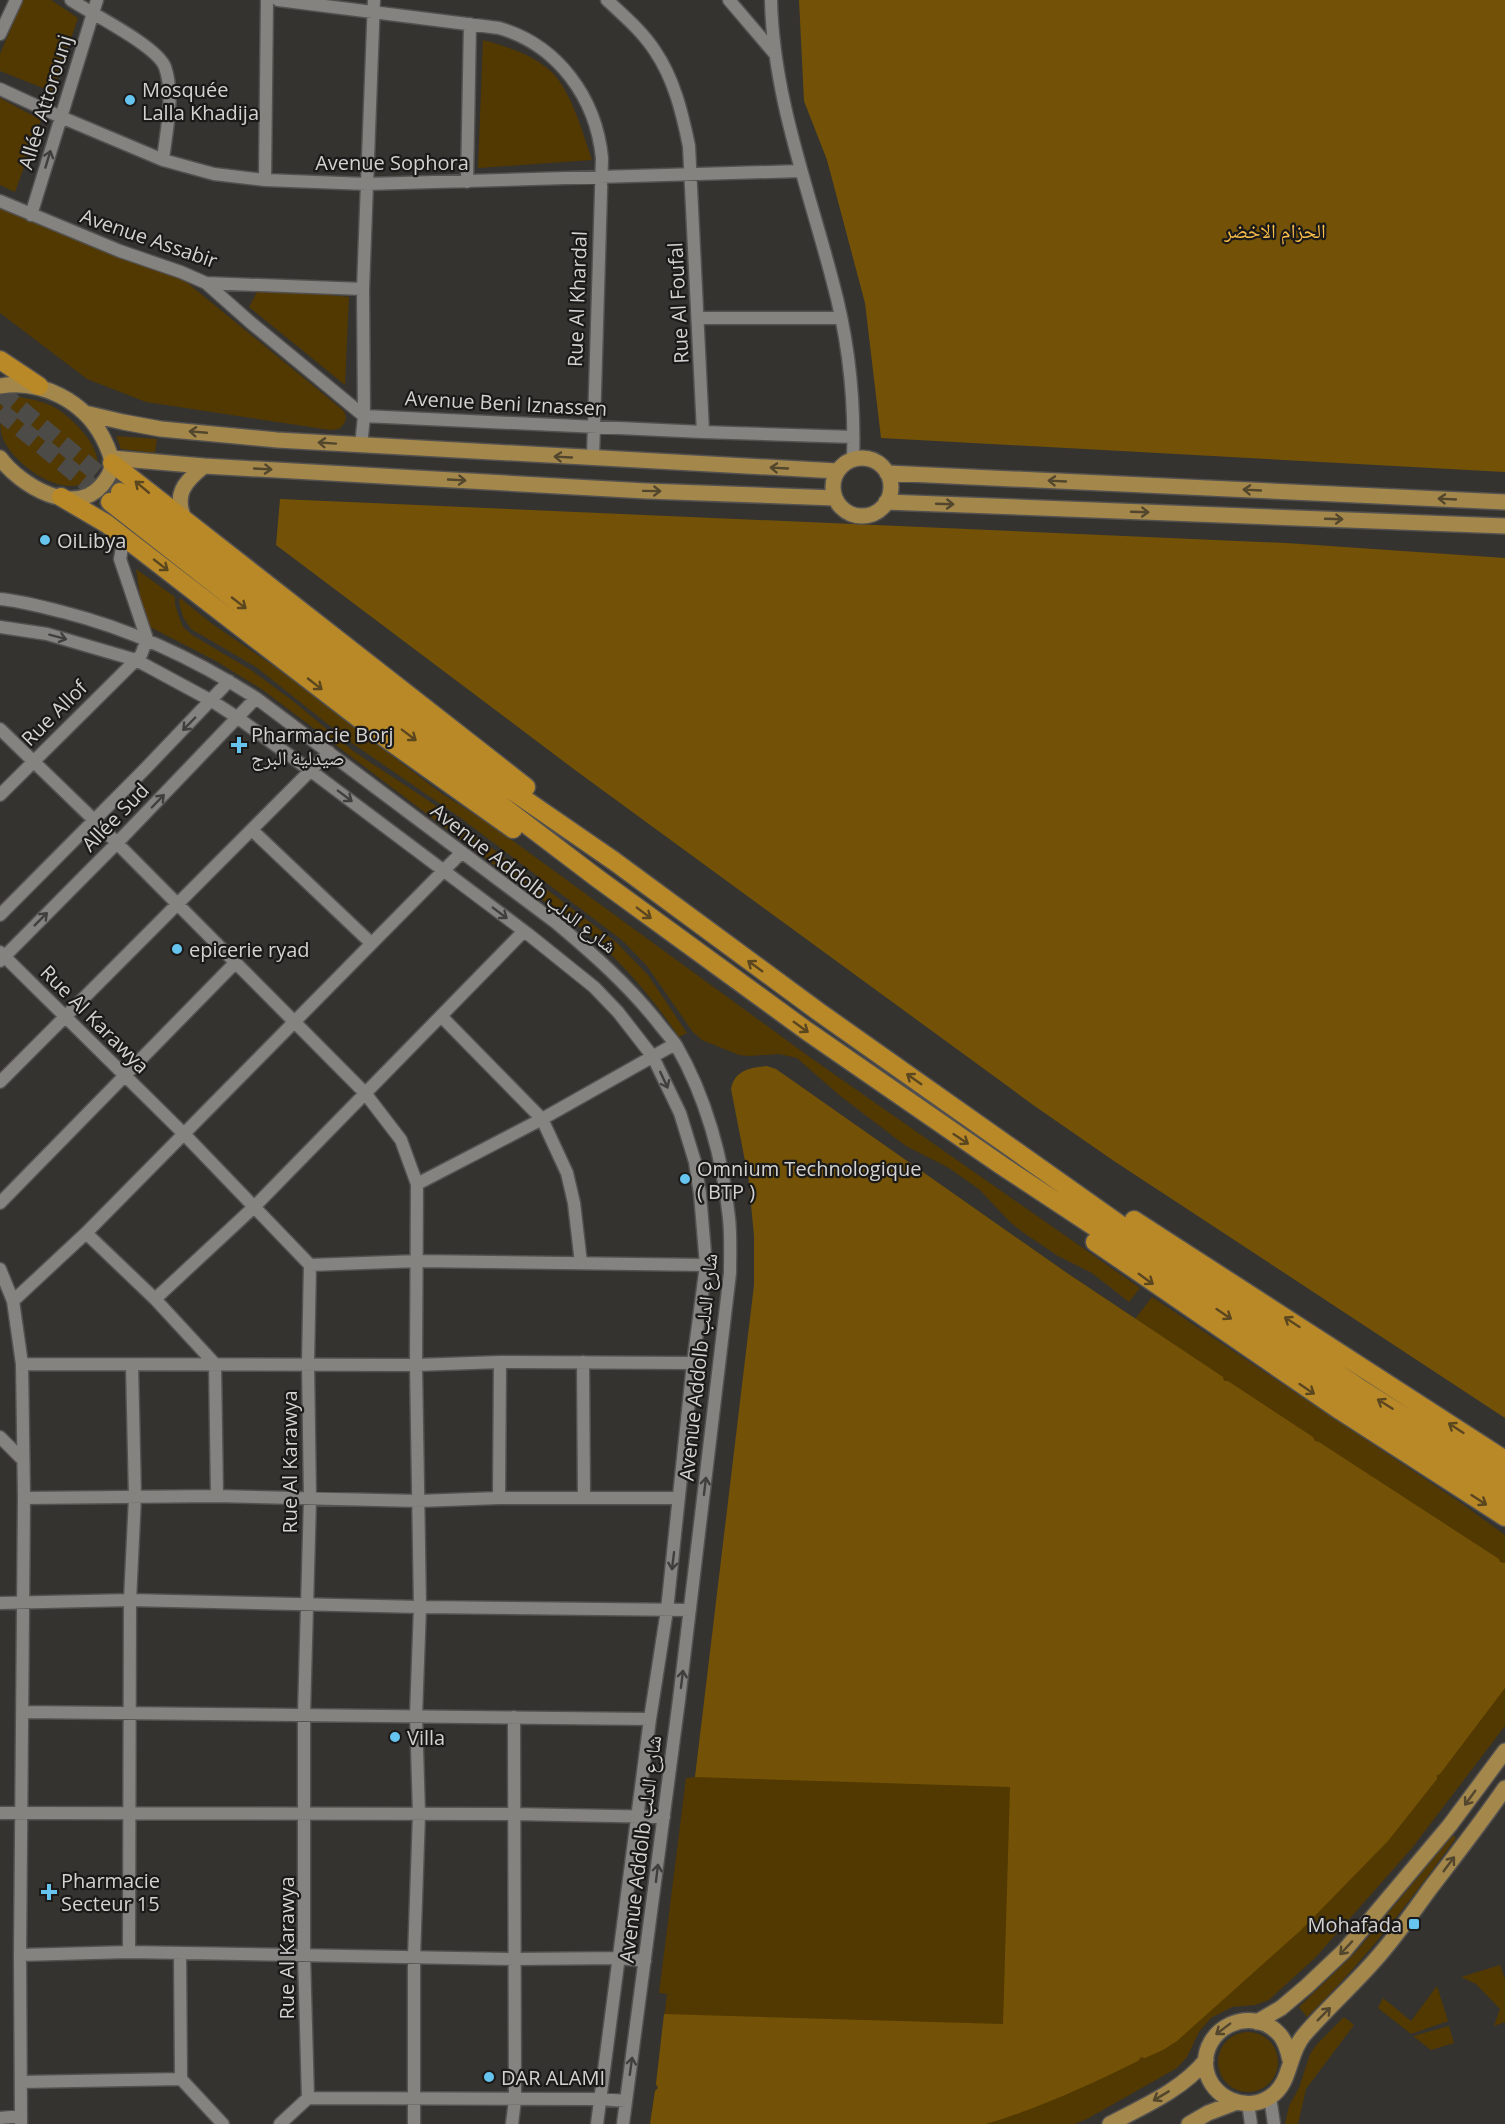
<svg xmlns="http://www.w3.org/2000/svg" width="1505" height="2124" font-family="'Open Sans','Noto Naskh Arabic',sans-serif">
<rect width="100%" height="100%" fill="#343330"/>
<!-- green -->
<path fill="#523901" d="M23,0H51L78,18L53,92L0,71V54Z
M483,40C505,46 529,53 547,68C570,85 583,134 592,160L478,168Z
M0,98L41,120L15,192L0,185Z
M0,207L179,276L344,411C348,420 345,423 339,429L330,430L146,402L87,379L0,313Z
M259,288L349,297L345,385L249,307Z
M12,396C26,398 39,400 52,406C71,415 118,460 88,481C61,500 8,461 1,433C0,423 0,411 0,401Z
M116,436L157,439L155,453L121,449Z
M136,569L175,597V604L179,617L183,627L192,635L251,670L293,701L353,751L435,805L616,942L648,975L687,1033L679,1037C638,976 593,931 530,892L263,690L216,661L150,627L137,596L140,595Z
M180,598L211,623L278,669L441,793L487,822L811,1058L1140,1288L1129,1302L1092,1273L1058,1256L1021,1231L1009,1221L980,1190L949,1168L906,1146L839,1095L797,1058L779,1054L749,1056L739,1055L702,1040L692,1031L647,966L623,941L462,819L349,741L256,667L191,629L183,617L179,602Z
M1152,1297L1461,1503L1505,1535V1567L1185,1356L1135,1319Z
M713,1633L1505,1662V1726L1412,1848L1315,1958L1269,2000L1255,2005L1232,2007L1211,2018L1199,2032L1187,2057L1177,2068L1087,2119L1075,2124H650L655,2091L658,2088L656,2084L667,1994L659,1993L686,1778L695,1777Z
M1453,1835L1456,1838C1410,1901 1364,1962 1307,2017L1299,2007L1355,1953Z
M1500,1965L1505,1979V2022L1494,2026L1500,2009L1476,1984L1461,1977Z
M1437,1986L1448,2021L1411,2034L1378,2008L1383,1998L1411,2021Z
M1344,2017L1354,2025L1306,2089L1298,2124H1285L1289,2106L1299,2088L1310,2054L1317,2044Z
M1449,2026L1454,2043L1431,2050L1413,2036Z
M1218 2062a30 30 0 1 1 60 0a30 30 0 1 1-60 0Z"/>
<!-- forest -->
<path fill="#735207" d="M799,0H1505V472L881,438L865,303L827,160L804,101Z
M280,499L1286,543L1505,558V1418L1114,1161L1036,1107L575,770L276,545Z
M767,1066L776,1069L1067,1273L1223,1377L1224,1381H1228L1313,1437L1315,1441L1319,1442L1499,1559L1500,1562L1505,1563V1688L1440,1774L1437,1775V1779L1388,1841L1301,1930L1177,2041L1163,2050L1145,2058L1141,2057L1138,2061C1089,2085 1040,2108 986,2124H650L655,2091L658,2088L656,2084L664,2014L1003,2024L1010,1787L695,1777L754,1285V1236L748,1173L749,1169L746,1166L731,1089C735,1070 750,1068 767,1066Z"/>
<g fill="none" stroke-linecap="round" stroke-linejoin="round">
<!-- highway-tunnel -->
<path stroke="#4c4b48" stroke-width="18" stroke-dasharray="18 9" stroke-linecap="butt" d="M0,392L120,492
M0,411L110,502"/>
<defs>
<path id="minor" d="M71,0C92,14 157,46 165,67C175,96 166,131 163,160
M278,0L499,28C558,45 596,98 602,158L593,458
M607,0C624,16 642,31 655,51C674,79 682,112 689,146L703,432
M729,0L775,54
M771,0C773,96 808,187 832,279C848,337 855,399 853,459
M0,34L16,0
M0,89L61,117L163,160L214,174L265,180L367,184L801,171
M265,180L267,0
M467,182L470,24
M0,201L120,251L181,272L206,283L363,289
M31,215L97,0
M206,283L250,322L364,416L703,432L853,437
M698,318H841
M361,446L364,416L363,289L374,0
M0,599C22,601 42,607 63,612C134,630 195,659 256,698L555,922C592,953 626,983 656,1020C662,1028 670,1037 676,1045C706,1097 723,1159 729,1218C731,1236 730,1255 730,1273L679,1700L623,2124
M0,627L47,634L136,660L212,701L238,718L311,771L528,934L594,987L618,1012L653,1057L680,1113L695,1162L700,1194L706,1265L693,1363L667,1610L650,1719L597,2124
M0,729L94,820L365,1093L401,1140L417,1184L416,1365L420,1607L416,1715L419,1814L414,1957V2124
M0,795L141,655L147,639L120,559L122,548L128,540
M252,830L371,943
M0,915L145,769L229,681
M0,952L184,1134L310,1265L308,1363L310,1499L304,1714V1955L308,2098
M0,961L117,843L256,698
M441,1016L542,1119L567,1173L574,1203L581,1263
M0,1082L329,752
M417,1184L542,1119L675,1044
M0,1203L235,963
M86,1233L155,1299L215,1364L217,1496
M310,1265L418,1261L706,1265
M0,1269L13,1301L22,1364L24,1498L20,1955L21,2124
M155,1299L254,1207L524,931
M13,1301L86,1233L462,852
M583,1362L584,1498
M22,1364L416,1365L500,1362L693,1363
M0,1437L23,1460
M24,1498L217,1496L419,1501L499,1498H679
M499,1498L500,1362
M0,1603L130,1600L420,1607L690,1610
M22,1712L650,1719
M0,1813L513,1814L664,1817
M129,1952L130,1600L135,1497L132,1365
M180,1954L181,2079L223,2124
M20,1955L129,1952L515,1959L620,1958L645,1961
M21,2082L181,2079
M1270,2097L1274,2124
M1248,2103L1251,2124
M0,2118L21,2116
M280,2124L308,2098L600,2099L626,2101
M512,2124L515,2100L514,1717"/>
<path id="major" d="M0,386C41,379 84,401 103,438C107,446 112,456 112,464C112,471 107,479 102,485C74,518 20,485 0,458
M85,413L123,422L161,429L277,440L837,471
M111,458L204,466L646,491L835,498
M833 487a29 29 0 1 1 58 0a29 29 0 1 1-58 0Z
M887,473L1505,502
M886,502L1505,526
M185,521C173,495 184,482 204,466
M1257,2022L1281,2008L1307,1986L1344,1951L1450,1825L1505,1751
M1290,2060C1288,2051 1286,2042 1280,2035C1252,2003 1200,2028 1206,2069C1211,2098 1246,2113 1270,2097C1292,2083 1287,2055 1304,2035C1329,2006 1358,1981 1382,1952C1399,1932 1414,1911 1429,1890C1455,1856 1481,1823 1505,1788
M1110,2124C1144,2106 1182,2090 1206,2060
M1189,2124L1208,2113L1237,2102"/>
<path id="highway" d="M0,360L39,386
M112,463L526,787
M120,492L356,676L498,781L614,861L819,1012L1173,1262L1358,1387L1505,1480
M61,497L107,524L370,727L513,829
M110,502L347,688L597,878L807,1031L1001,1165L1505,1498
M1134,1220L1505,1460
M1095,1242L1341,1411L1505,1517"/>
</defs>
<!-- minor casing -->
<use href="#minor" stroke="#53514f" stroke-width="15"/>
<!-- major casing -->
<use href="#major" stroke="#53514f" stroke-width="18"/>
<!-- highway casing -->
<use href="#highway" stroke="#53514f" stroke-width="21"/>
<!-- minor -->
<use href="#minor" stroke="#848380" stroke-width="12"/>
<!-- major -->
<use href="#major" stroke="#a4874b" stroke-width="15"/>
<!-- highway -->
<use href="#highway" stroke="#b98928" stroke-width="18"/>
</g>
<!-- one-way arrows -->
<defs><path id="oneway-shaft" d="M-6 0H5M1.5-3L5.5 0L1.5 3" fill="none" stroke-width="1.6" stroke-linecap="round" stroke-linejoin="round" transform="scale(1.5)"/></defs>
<g stroke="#403f3d">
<use href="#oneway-shaft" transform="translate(48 159) rotate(-73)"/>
<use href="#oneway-shaft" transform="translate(58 637) rotate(15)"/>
<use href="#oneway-shaft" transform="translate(189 724) rotate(134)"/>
<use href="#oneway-shaft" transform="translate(345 796) rotate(37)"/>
<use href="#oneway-shaft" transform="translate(158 801) rotate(-46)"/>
<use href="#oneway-shaft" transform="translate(500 913) rotate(37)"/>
<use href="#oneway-shaft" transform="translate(41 919) rotate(-45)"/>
<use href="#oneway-shaft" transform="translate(664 1080) rotate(65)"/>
<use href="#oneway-shaft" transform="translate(705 1486) rotate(-83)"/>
<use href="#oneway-shaft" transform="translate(673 1561) rotate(97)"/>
<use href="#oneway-shaft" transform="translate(682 1679) rotate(-83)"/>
<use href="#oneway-shaft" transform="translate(657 1873) rotate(-83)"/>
<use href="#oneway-shaft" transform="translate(631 2066) rotate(-82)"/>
</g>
<g stroke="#52462d">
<use href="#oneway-shaft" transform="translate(198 432) rotate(-175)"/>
<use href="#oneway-shaft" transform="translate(327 443) rotate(-176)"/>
<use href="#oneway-shaft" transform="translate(563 457) rotate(-177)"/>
<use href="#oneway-shaft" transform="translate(779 468) rotate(-177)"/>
<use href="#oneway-shaft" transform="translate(263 469) rotate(3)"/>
<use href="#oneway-shaft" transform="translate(457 480) rotate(3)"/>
<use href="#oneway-shaft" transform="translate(1057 481) rotate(-177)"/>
<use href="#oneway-shaft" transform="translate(1252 490) rotate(-177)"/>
<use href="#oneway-shaft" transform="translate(652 491) rotate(1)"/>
<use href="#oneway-shaft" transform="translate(1447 499) rotate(-177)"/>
<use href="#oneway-shaft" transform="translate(945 504) rotate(2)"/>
<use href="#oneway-shaft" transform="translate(1140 512) rotate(2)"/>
<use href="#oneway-shaft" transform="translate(1334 519) rotate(2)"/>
<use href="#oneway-shaft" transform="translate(1470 1798) rotate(126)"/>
<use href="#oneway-shaft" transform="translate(1449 1864) rotate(-53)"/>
<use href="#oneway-shaft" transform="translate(1346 1948) rotate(133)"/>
<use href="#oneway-shaft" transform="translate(1324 2014) rotate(-45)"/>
<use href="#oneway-shaft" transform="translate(1223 2029) rotate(143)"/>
<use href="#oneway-shaft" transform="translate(1161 2096) rotate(149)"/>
</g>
<g stroke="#5a461f">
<use href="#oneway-shaft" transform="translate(142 487) rotate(-140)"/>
<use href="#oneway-shaft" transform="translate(161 565) rotate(38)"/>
<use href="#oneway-shaft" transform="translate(239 603) rotate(38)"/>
<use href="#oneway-shaft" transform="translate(315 684) rotate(38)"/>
<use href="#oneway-shaft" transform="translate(409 735) rotate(37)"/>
<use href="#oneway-shaft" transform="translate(644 913) rotate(37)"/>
<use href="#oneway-shaft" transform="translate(755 966) rotate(-144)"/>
<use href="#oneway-shaft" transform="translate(801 1027) rotate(36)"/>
<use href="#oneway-shaft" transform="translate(914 1079) rotate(-145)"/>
<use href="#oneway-shaft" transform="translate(961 1139) rotate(34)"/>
<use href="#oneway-shaft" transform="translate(1146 1279) rotate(36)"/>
<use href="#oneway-shaft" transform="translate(1224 1314) rotate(34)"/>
<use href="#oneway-shaft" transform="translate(1292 1322) rotate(-147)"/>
<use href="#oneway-shaft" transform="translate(1307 1389) rotate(34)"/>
<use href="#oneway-shaft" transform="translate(1385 1404) rotate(-148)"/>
<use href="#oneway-shaft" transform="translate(1456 1428) rotate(-147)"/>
<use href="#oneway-shaft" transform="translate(1479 1500) rotate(33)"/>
</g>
<!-- markers -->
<g fill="#66c4ef" stroke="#1b1a19" stroke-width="2">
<circle cx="130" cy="100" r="6"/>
<circle cx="45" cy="540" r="6"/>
<path d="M236 736h6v6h6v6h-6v6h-6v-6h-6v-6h6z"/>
<circle cx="177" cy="949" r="6"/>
<circle cx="685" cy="1179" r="6"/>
<circle cx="395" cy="1737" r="6"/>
<path d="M46 1883h6v6h6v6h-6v6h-6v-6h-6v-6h6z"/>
<rect x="1408" y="1918" width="12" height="12" rx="3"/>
<circle cx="489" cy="2077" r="6"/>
</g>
<g text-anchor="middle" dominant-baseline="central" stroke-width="4.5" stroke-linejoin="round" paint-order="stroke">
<!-- poi labels -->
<g font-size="20" fill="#d3d2d0" stroke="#1b1a19" text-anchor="start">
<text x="142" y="89">Mosquée<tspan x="142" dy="23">Lalla Khadija</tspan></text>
<text x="57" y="540">OiLibya</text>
<text x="251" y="734">Pharmacie Borj<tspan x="251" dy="23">صيدلية البرج</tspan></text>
<text x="189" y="949">epicerie ryad</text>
<text x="697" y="1168">Omnium Technologique<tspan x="697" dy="23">( BTP )</tspan></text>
<text x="407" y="1737">Villa</text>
<text x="61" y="1880">Pharmacie<tspan x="61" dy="23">Secteur 15</tspan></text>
<text x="1402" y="1924" text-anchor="end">Mohafada</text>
<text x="501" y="2077">DAR ALAMI</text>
</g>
<!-- street labels -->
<g font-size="20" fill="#d3d2d0" stroke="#1b1a19">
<text transform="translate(45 102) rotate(-73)">Allée Attorounj</text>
<text x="392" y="162">Avenue Sophora</text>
<text transform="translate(149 238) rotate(19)">Avenue Assabir</text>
<text transform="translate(577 299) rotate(-88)">Rue Al Khardal</text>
<text transform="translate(678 303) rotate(-93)">Rue Al Foufal</text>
<text transform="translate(506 403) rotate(3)">Avenue Beni Iznassen</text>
<text transform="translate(54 713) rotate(-45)">Rue Allof</text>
<text transform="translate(115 817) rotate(-46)">Allée Sud</text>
<text transform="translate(524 878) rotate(38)">Avenue Addolb شارع الدلب</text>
<text transform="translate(95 1019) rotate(45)">Rue Al Karawya</text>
<text transform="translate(698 1367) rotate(-84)">Avenue Addolb شارع الدلب</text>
<text transform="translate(289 1462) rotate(-90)">Rue Al Karawya</text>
<text transform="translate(640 1849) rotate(-83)">Avenue Addolb شارع الدلب</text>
<text transform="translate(286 1948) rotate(-90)">Rue Al Karawya</text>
</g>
<!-- park labels -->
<g font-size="20" fill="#f9bd49" stroke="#1b1a19">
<text x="1275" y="230">الحزام الاخضر</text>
</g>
</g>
</svg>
